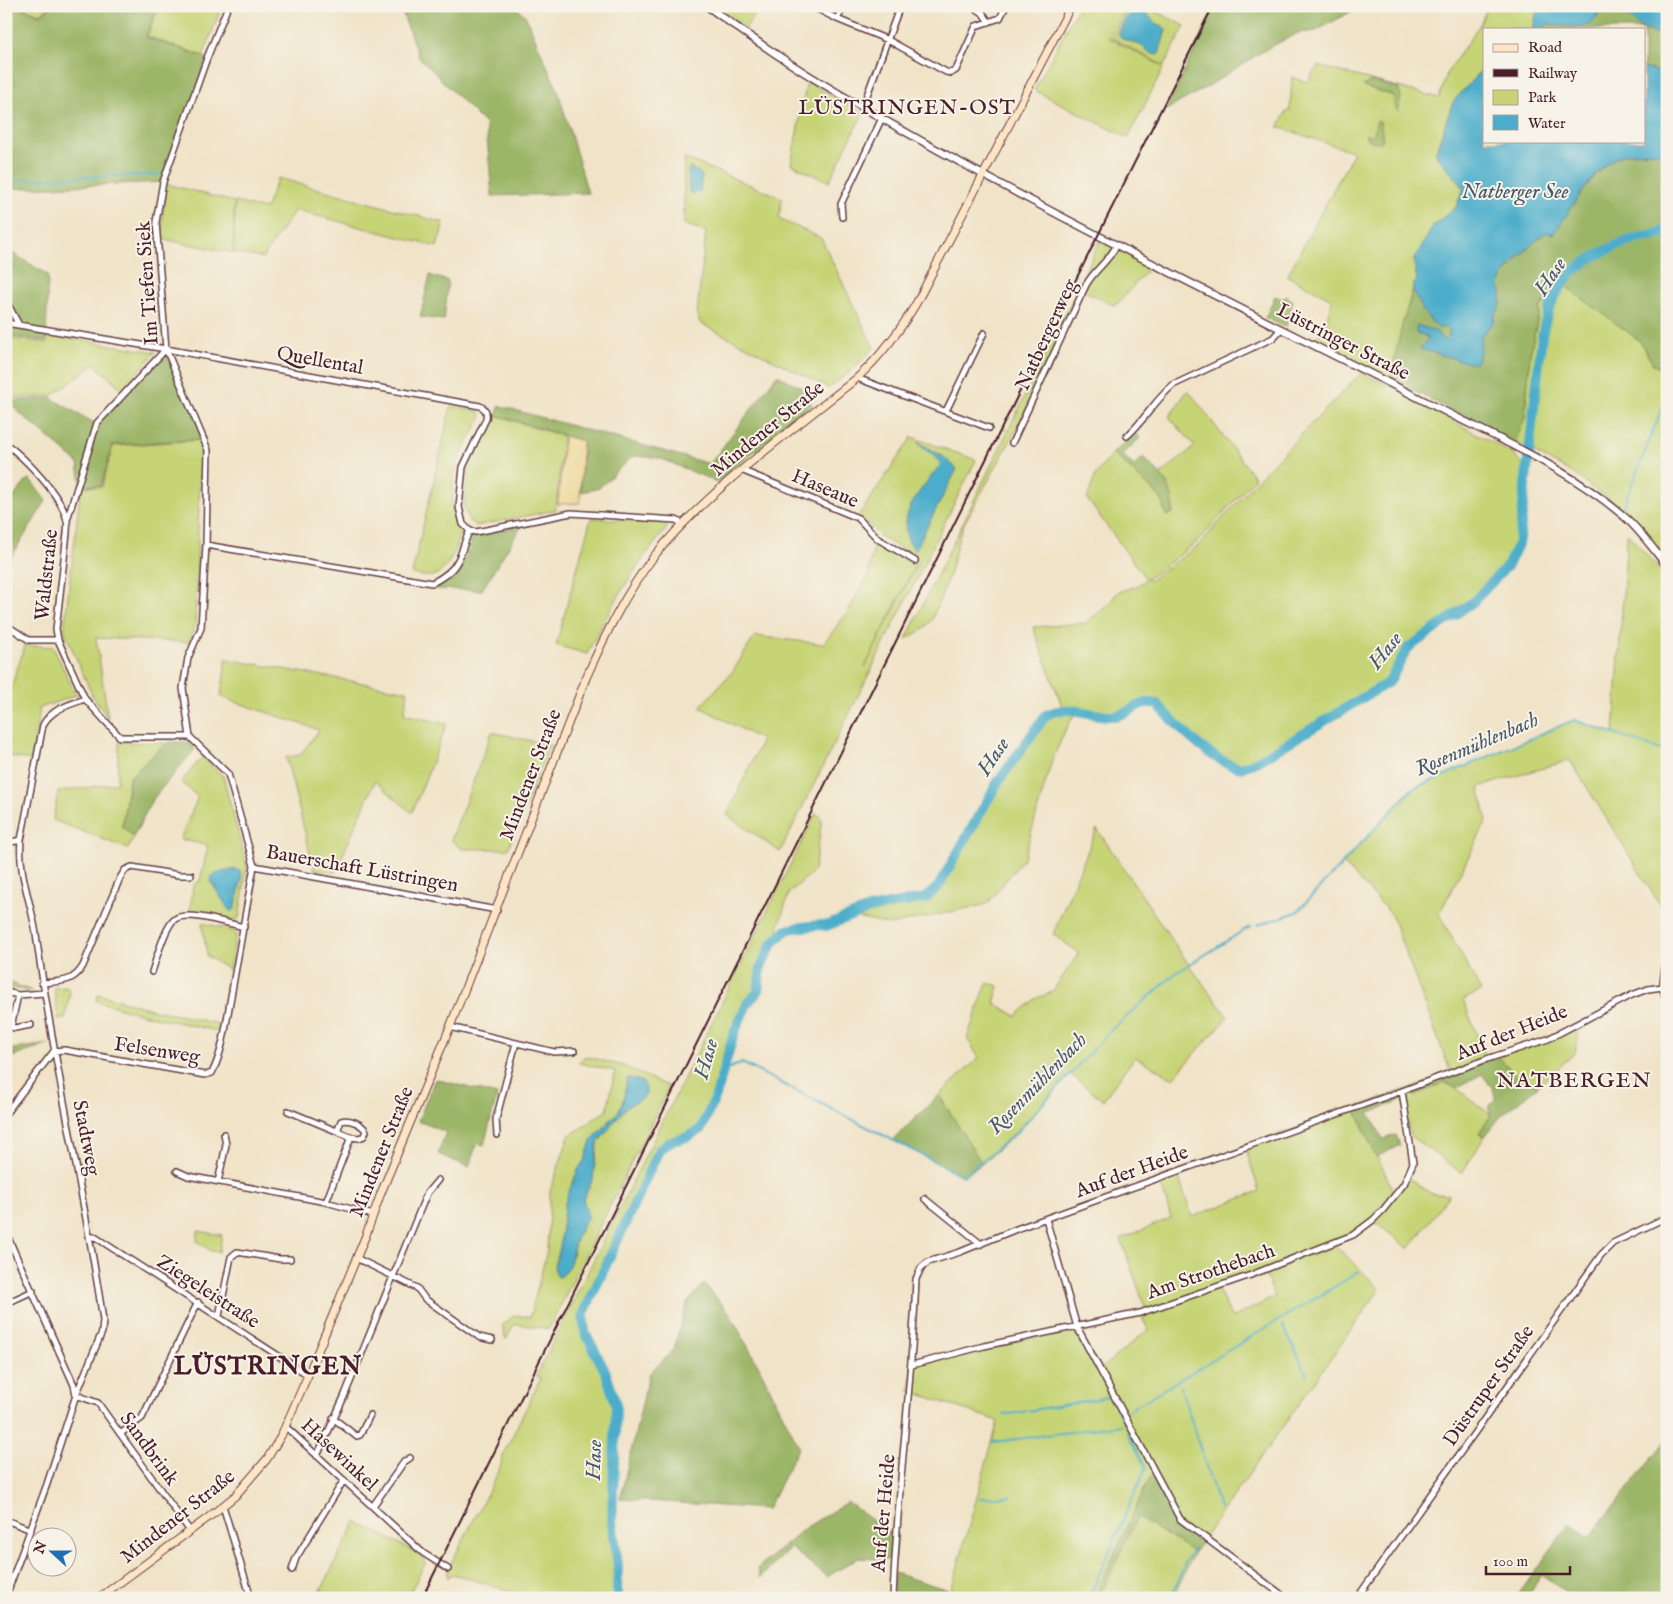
<svg xmlns="http://www.w3.org/2000/svg" width="1673" height="1604" font-family="'IM FELL English',serif">
<rect width="100%" height="100%" fill="#f7f3e8"/>
<filter id="ink" filterUnits="userSpaceOnUse"><feTurbulence type="fractalNoise" baseFrequency=".02" numOctaves="2"/><feDisplacementMap in="SourceGraphic" scale="10" xChannelSelector="R" yChannelSelector="G"/><feConvolveMatrix kernelMatrix="1 2 1 2 8 2 1 2 1" color-interpolation-filters="sRGB"/></filter>
<filter id="wash" filterUnits="userSpaceOnUse"><feTurbulence type="fractalNoise" baseFrequency=".0096" numOctaves="4" result="noise"/><feDisplacementMap in="SourceGraphic" scale="20" xChannelSelector="R" yChannelSelector="G"/><feGaussianBlur stdDeviation="1.12" result="paint"/><feColorMatrix in="noise" values="0 0 0 0 0 0 0 0 0 0 0 0 0 0 0 0 0 1.4 0 .05"/><feComposite in="paint" operator="in"/></filter>
<g filter="url(#wash)">
<rect width="100%" height="100%" fill="#f0e3c7"/>
<!-- green -->
<path fill="#c6d476" stroke="#887a50" fill-rule="evenodd" d="M19,6H51L40,14Z
M159,6H222L203,56L147,36Z
M715,6H760L745,29Z
M1079,6H1126L1109,38L1164,67L1128,138L1034,90Z
M1128,6H1145L1185,26L1164,66L1112,38Z
M1488,6H1538L1533,29H1484V67L1453,102L1436,151V155L1464,188L1456,207L1434,225L1414,259L1417,280L1413,286L1390,379L1315,342L1327,319L1332,299L1287,276L1354,152L1278,127L1286,112L1290,110L1292,77L1307,82L1318,66L1439,98L1447,73L1480,24Z
M807,81L863,113L829,182L791,164Z
M684,158L782,198L779,219L821,238L874,348L850,372L829,388L700,323L697,314L706,232L684,224Z
M278,178L444,223L437,247L295,210L263,258L234,253L235,202L265,209Z
M167,184L234,202L233,253L163,239L162,221Z
M1100,240L1150,267L1115,306L1078,288Z
M1560,281L1640,341L1653,364L1667,373V558L1631,516L1574,474L1515,442L1525,418L1530,354L1540,308Z
M1073,298L1077,300L1012,438L964,524L959,537L949,576L932,619L924,629L906,639Z
M48,335L156,352L122,389L94,364L52,396L6,398V338L47,343Z
M1361,373L1390,386L1513,454L1527,469L1519,542L1508,565L1475,600L1408,648L1389,682L1258,761L1241,768C1208,760 1180,728 1157,704C1143,702 1136,710 1124,714C1110,719 1091,713 1077,710L1065,731L1051,763L1024,858L987,904L890,925L851,917L869,909L926,898L938,887L998,782L1046,715L1055,710L1063,709L1033,627L1085,623L1106,607L1118,592L1137,586L1146,579L1087,499L1096,474L1113,453L1161,498L1166,515L1168,484L1160,475L1195,446L1169,417L1188,390L1255,478L1197,542L1147,579L1149,581L1199,545L1258,479Z
M451,406L478,411L481,414V418C474,432 460,454 456,468C452,485 449,520 461,533C455,548 450,571 432,576C426,577 418,575 412,574Z
M495,415L563,436L556,510L476,526L469,521L464,506L469,469Z
M912,437L976,460L780,852L727,815L762,740L700,707L733,671L755,636L823,644L847,613L868,576L874,544L915,565L865,667L919,560L880,536L859,515Z
M201,440L195,627L189,642L96,638L108,718L92,695L64,630L81,486L102,487L113,446Z
M591,518L664,523L668,527C634,566 611,607 587,654L556,645Z
M1627,533L1667,578V916L1570,760L1479,787L1487,821L1439,914L1481,991L1463,1000L1487,1059L1451,1073L1391,914L1343,863L1412,789L1574,720L1614,733Z
M25,645L53,647L76,695L40,708L31,760L6,756V704Z
M226,659L408,691L404,714L447,724L412,813L375,781L335,873L314,869L286,757L300,755L319,730L221,697Z
M492,732L550,745L508,849H462L451,840Z
M119,742L165,743L129,778L122,827L134,837L128,849L53,820L58,792L117,783Z
M202,757L223,776L247,867L239,918L234,921L190,911L193,885L200,881L208,846L180,839L198,797L181,782Z
M816,813L822,819L814,871L789,893L778,928L782,934L772,944L761,967L758,992L748,1002L734,1033L716,1096L701,1129L687,1137L670,1142L659,1150L583,1314L585,1332L606,1373L615,1402L612,1520L618,1566L617,1589L619,1598H514L513,1592L453,1574L447,1578L448,1569L499,1471L504,1453L541,1378L536,1376Z
M1097,829L1189,965L1228,1017L1173,1078L1135,1057L1103,1100L1070,1074L1016,1133L982,1164L939,1095L979,1058L967,1038L987,983L999,986L994,1003L1016,1016L1035,999L1052,992L1079,953L1053,934Z
M202,923L232,930L236,935L229,970L207,956Z
M67,987L70,993L65,1019H58L54,988Z
M98,994L151,1009L219,1024L217,1031L149,1016L96,1001Z
M1581,1022L1575,1053L1537,1087L1534,1081L1524,1084L1498,1056L1517,1050Z
M585,1056L624,1066L669,1087L549,1329L515,1324L506,1339L502,1326L514,1315L530,1317L547,1251L550,1191L569,1136L607,1110L615,1071L579,1063ZM630,1078L642,1082L643,1098L626,1107L599,1141L591,1183L583,1199L586,1219L577,1236L571,1260L566,1271L563,1275L559,1277L557,1276L554,1267L560,1248L564,1207L578,1170L586,1157L591,1141L618,1112L623,1101L627,1079Z
M1444,1082L1456,1088L1491,1115L1479,1133L1485,1136L1462,1173L1410,1136L1402,1091L1412,1088L1415,1096Z
M1355,1108L1395,1195L1407,1177L1430,1193L1449,1195L1409,1249L1373,1220L1334,1244L1380,1289L1194,1552L1173,1598H951V1591L998,1421L910,1391L912,1365L1077,1327L1100,1369L1148,1330L1140,1313L1146,1310L1121,1239L1171,1218L1159,1178L1177,1172L1192,1217L1259,1191L1245,1146ZM1263,1270L1275,1297L1232,1318L1217,1287Z
M198,1231L222,1235L219,1252L211,1251L197,1241Z
M356,1522L420,1554L426,1562L407,1598H317Z"/>
<!-- forest -->
<path fill="#9cb667" stroke="#736a49" d="M6,6H16L40,15L53,6H158L146,37L207,58L163,182L6,189Z
M400,6H514L525,15L558,91L588,193L492,196L486,125L418,56Z
M1215,6H1361L1316,31L1298,33L1268,48L1207,87L1166,110Z
M1600,6H1622C1627,16 1634,22 1643,29H1543L1547,24L1557,25L1597,17Z
M1644,29L1667,39V66L1663,72H1659L1644,68Z
M1371,81L1398,88L1401,96L1398,111L1394,106V96L1363,86Z
M1377,121H1380L1383,139L1379,144L1367,139L1365,135H1372Z
M1667,152V373L1653,364L1640,341L1560,282L1540,308L1530,354L1525,418L1515,442L1390,379L1402,325L1413,291L1425,314L1438,328L1446,327L1449,330V336L1445,340L1441,338L1437,332L1417,325V333L1426,336L1428,339L1421,349L1481,340L1482,335L1494,322L1495,312L1501,304L1500,283L1502,277L1536,239L1547,232L1554,234C1568,213 1596,165 1620,156C1634,151 1652,153 1667,152Z
M6,249L48,275L46,341L6,336Z
M430,275L448,281L444,320L420,317Z
M1275,296L1282,299L1287,296L1293,301L1286,327L1265,318Z
M166,349L205,439L113,445L101,486L81,485L78,463L6,401L51,398L96,424Z
M777,375L801,387L812,405L717,482L659,458L633,456L599,488L581,492L583,441L496,415L500,406L710,464Z
M1136,433L1140,438L1123,455L1134,466L1143,457C1161,475 1175,486 1173,513L1166,516L1161,498L1113,453Z
M29,478L46,501L6,565V506Z
M522,525L482,590L433,589C462,576 463,564 473,536Z
M168,742H188L195,749L152,800L134,836L122,827L130,778Z
M6,981L32,991L6,988Z
M50,1044L6,1059V1050Z
M1498,1056L1524,1084L1534,1081L1537,1087L1502,1115L1485,1136L1479,1133L1491,1115L1488,1107L1496,1100L1493,1089L1482,1074L1456,1088L1444,1082L1415,1096L1412,1088Z
M435,1079L497,1095L484,1145L477,1143L469,1167L438,1154L446,1132L418,1121Z
M1402,1091L1404,1099L1369,1113L1383,1139L1396,1135L1400,1145L1376,1157L1355,1108Z
M939,1095L982,1164L963,1176L893,1140Z
M704,1284L728,1311L758,1365L799,1447L767,1509L620,1499L649,1374L674,1349L687,1303Z
M1667,1439V1598H1574L1542,1575L1526,1598H1516L1569,1524L1590,1537Z
M1150,1477H1153L1177,1522L1203,1541L1194,1552L1137,1517L1099,1598H1094Z
M847,1502L890,1533L897,1534L895,1560L858,1558L827,1577L791,1548L760,1578L757,1569L805,1528Z
M894,1573L951,1591L947,1598H893Z"/>
<!-- sand -->
<path fill="#eeda9e" stroke="#9c7c64" d="M564,436L582,441L580,503L558,504Z"/>
<!-- water -->
<path fill="#4badcb" stroke="#4a667b" d="M1538,6H1600C1598,12 1596,20 1591,24C1583,29 1557,25 1547,24L1543,29H1533Z
M1622,6H1667V37C1648,32 1631,25 1622,6Z
M1136,10C1145,12 1151,15 1154,24L1163,26L1166,30L1159,54L1156,55L1146,51L1143,46L1123,39L1119,35C1120,25 1128,14 1136,10Z
M1667,66V152C1652,153 1631,150 1617,157C1592,171 1570,210 1554,234L1547,232C1536,240 1504,268 1501,281C1499,288 1503,297 1501,304C1498,312 1493,313 1494,322L1482,335L1479,357L1476,363H1469L1420,349L1428,339L1426,336L1416,332L1417,325L1437,332L1441,338L1445,340L1449,336V330L1447,327L1438,328L1425,314L1413,291V286L1417,280L1414,259L1434,225L1456,207L1464,188L1437,156L1436,151L1453,102L1484,67V141H1644V68L1659,72H1663Z
M690,168L699,172L702,176L700,192L693,194L689,192L688,170Z
M918,442L944,457L957,469L915,550C911,545 907,540 906,533C902,506 927,483 941,464C933,450 925,454 918,442Z
M235,869L240,871L242,877L235,909L232,911L229,910L211,882V878L214,874Z
M630,1078L642,1081L646,1088V1094L643,1098L626,1107L599,1141L597,1147L593,1179L583,1199L588,1215C585,1223 580,1229 577,1237C571,1249 573,1271 559,1277L557,1276L554,1267L560,1248L564,1207L568,1193L578,1170L586,1157L591,1141L618,1112L623,1101L627,1079Z"/>
<g fill="none" stroke-linecap="round" stroke-linejoin="round">
<!-- stream -->
<path stroke="#4badcb" stroke-width="2" d="M6,181L68,177L159,175
M1659,235L1667,240
M1623,507L1667,396
M1258,925L1297,912L1412,789L1574,720L1667,752
M724,1070L742,1063L963,1176L1016,1133L1109,1032L1176,973L1246,929L1251,927
M1283,1325L1307,1375
M1180,1386L1220,1509
M1108,1392L1126,1425
M1129,1410L1359,1272
M1004,1415L1108,1397
M994,1442L1122,1425
M980,1498L1011,1496
M1089,1598L1146,1468L1128,1432
M1171,1598L1186,1561L1194,1548"/>
<!-- river -->
<path stroke="#4badcb" stroke-width="10" d="M619,1598L617,1589L618,1566L612,1520L616,1405L606,1373L585,1332L583,1315L659,1150L670,1142L687,1137L701,1129L716,1096L734,1033L748,1002L758,992L761,967L772,944L782,934L787,930L795,928L820,925L826,926L869,909L926,898L938,887L998,782L1046,715C1069,703 1089,716 1112,716C1126,716 1133,706 1145,703C1149,702 1154,704 1157,704C1180,728 1208,760 1241,768L1258,761L1389,682L1408,648L1473,602L1508,565L1519,542L1542,336C1552,281 1580,258 1631,240C1645,235 1654,239 1667,228"/>
</g>
</g>
<g filter="url(#ink)">
<g fill="none" stroke-linecap="round" stroke-linejoin="round">
<defs>
<path id="minor" d="M812,6L837,19L888,40L946,72L951,73L956,70L976,26L1000,18L1006,6
M971,6L982,12L989,22
M837,19L844,6
M863,106L900,6
M842,217L841,204L882,118
M6,301L19,325
M6,323L166,349L480,406C486,409 487,412 486,419L463,467L459,507L463,524L470,531L476,532L571,513L676,520L683,524
M857,378L989,428
M946,411L984,333
M1127,436C1144,421 1155,400 1173,385L1273,338L1281,329
M1012,443L1086,285C1094,270 1109,261 1116,246
M6,444C25,458 63,497 67,521C68,525 67,529 67,533L56,629L58,640L85,699L120,737H190L228,774L254,866L497,910
M741,470L858,518L878,539L915,561
M67,520L97,423L166,349
M206,545L432,583C442,578 453,571 458,560C463,551 464,540 470,531
M6,625L29,640H58
M190,737L183,688L188,658L201,628L206,545L208,450L166,349L156,222L163,182L207,58L228,6
M6,843L21,840
M152,972C156,960 165,926 175,919C188,910 229,924 244,927
M42,983C61,981 73,983 83,966L120,878L125,870L132,867L179,875H191
M6,992L18,995L44,993
M18,995L11,1027L15,1028L31,1025
M450,1027L554,1052L574,1051
M288,1111L351,1137L359,1138L364,1136L366,1131C362,1124 349,1118 341,1121L337,1131
M6,1113L54,1051L64,1050L205,1075L212,1073C224,1050 227,1016 232,991C239,949 247,907 254,866
M497,1135L496,1119L516,1043
M177,1171L188,1176L326,1202L373,1215
M218,1182L226,1145L224,1134
M925,1199L981,1244
M326,1202L351,1137
M1046,1219L1077,1327L1180,1519L1286,1598
M6,1233L74,1385L76,1395
M91,1237H95L308,1375
M356,1258L417,1288L425,1299L479,1337L492,1340
M6,1301L9,1302L33,1291
M219,1316L231,1257L237,1252L280,1259H290
M912,1365L984,1346L1140,1313L1251,1275L1353,1235L1373,1220L1383,1210L1404,1184L1413,1163L1402,1091
M76,1395L98,1403L190,1531
M333,1418L356,1436L360,1435L370,1415
M286,1427L423,1553L448,1569
M120,1434L142,1418L198,1302
M317,1456L344,1397L427,1193L438,1180
M223,1506L251,1598
M373,1506L404,1462L410,1458
M6,1520L31,1530
M292,1570L296,1558L344,1480
M6,1596L47,1484L76,1395L102,1332L103,1320C84,1191 53,1063 36,934C31,901 18,874 21,840L43,725C51,709 69,705 85,699
M893,1598C897,1491 912,1385 916,1279L921,1268L928,1262L960,1252L1019,1228L1402,1091L1487,1059L1548,1039L1632,995L1648,989L1663,987
M1357,1598L1601,1255L1613,1243L1667,1217"/>
<path id="tertiary" d="M707,6C743,32 780,58 818,81C966,170 1120,247 1273,325C1333,355 1394,385 1454,416C1514,446 1576,474 1627,519C1642,533 1654,550 1667,566
M1667,954L1663,987L1667,1001"/>
<path id="secondary" d="M99,1598L209,1517L235,1496L267,1459L281,1436L308,1375L366,1235L381,1193L450,1027L586,678C605,635 626,592 655,555C712,486 788,434 857,378C882,355 900,331 917,302L1071,6"/>
</defs>
<!-- minor casing -->
<use href="#minor" stroke="#633c42" stroke-width="8"/>
<!-- tertiary casing -->
<use href="#tertiary" stroke="#633c42" stroke-width="9"/>
<!-- secondary casing -->
<use href="#secondary" stroke="#633c42" stroke-width="9"/>
<!-- minor -->
<use href="#minor" stroke="#fff" stroke-width="5"/>
<!-- tertiary -->
<use href="#tertiary" stroke="#fff" stroke-width="6"/>
<!-- secondary -->
<use href="#secondary" stroke="#fde5c5" stroke-width="7"/>
<!-- rail -->
<path stroke="#4a1f2b" stroke-width="2" d="M422,1598L1016,399L1213,6"/>
</g>
</g>
<g text-anchor="middle" dominant-baseline="central" stroke-width="4" stroke-linejoin="round" paint-order="stroke">
<!-- street labels -->
<g font-size="20" fill="#4a1f2b" stroke="#f7f3e8">
<text transform="translate(148 283) rotate(-94)">Im Tiefen Siek</text>
<text transform="translate(1047 335) rotate(-65)">Natbergerweg</text>
<text transform="translate(1343 342) rotate(27)">Lüstringer Straße</text>
<text transform="translate(320 361) rotate(10)">Quellental</text>
<text transform="translate(768 429) rotate(-39)">Mindener Straße</text>
<text transform="translate(825 489) rotate(23)">Haseaue</text>
<text transform="translate(47 575) rotate(-84)">Waldstraße</text>
<text transform="translate(531 775) rotate(-69)">Mindener Straße</text>
<text transform="translate(362 869) rotate(10)">Bauerschaft Lüstringen</text>
<text transform="translate(1512 1033) rotate(-22)">Auf der Heide</text>
<text transform="translate(157 1051) rotate(9)">Felsenweg</text>
<text transform="translate(86 1138) rotate(79)">Stadtweg</text>
<text transform="translate(382 1152) rotate(-68)">Mindener Straße</text>
<text transform="translate(1132 1172) rotate(-20)">Auf der Heide</text>
<text transform="translate(1211 1272) rotate(-19)">Am Strothebach</text>
<text transform="translate(208 1292) rotate(33)">Ziegeleistraße</text>
<text transform="translate(1489 1386) rotate(-55)">Düstruper Straße</text>
<text transform="translate(149 1449) rotate(54)">Sandbrink</text>
<text transform="translate(339 1455) rotate(43)">Hasewinkel</text>
<text transform="translate(884 1513) rotate(-85)">Auf der Heide</text>
<text transform="translate(178 1517) rotate(-38)">Mindener Straße</text>
</g>
<!-- neighbourhood labels -->
<g font-size="21" letter-spacing="1" fill="#4a1f2b" stroke="#f7f3e8">
<text x="907" y="108">LÜSTRINGEN-OST</text>
</g>
<!-- water labels -->
<g font-size="21" font-style="italic" fill="#4a586b" stroke="#f7f3e8">
<text x="1515" y="192">Natberger See</text>
<text transform="translate(1551 277) rotate(-56)">Hase</text>
<text transform="translate(1386 651) rotate(-51)">Hase</text>
<text transform="translate(1477 745) rotate(-23)">Rosenmühlenbach</text>
<text transform="translate(994 757) rotate(-56)">Hase</text>
<text transform="translate(707 1059) rotate(-74)">Hase</text>
<text transform="translate(1038 1084) rotate(-46)">Rosenmühlenbach</text>
<text transform="translate(595 1460) rotate(-88)">Hase</text>
</g>
<!-- quarter labels -->
<g font-size="22" letter-spacing="1" fill="#4a1f2b" stroke="#f7f3e8">
<text x="1574" y="1081">NATBERGEN</text>
</g>
<!-- district labels -->
<g font-size="25" font-weight="bold" letter-spacing="1" fill="#4a1f2b" stroke="#f7f3e8">
<text x="268" y="1367">LÜSTRINGEN</text>
</g>
</g>
<!-- margin -->
<rect width="1673" height="1604" fill="none" stroke="#f7f3e8" stroke-width="25"/>
<!-- legend -->
<rect x="1483" y="28" width="162" height="115" fill="#f7f3e8" stroke="#b29e9c"/>
<rect x="1493" y="44" width="25" height="8" fill="#fde5c5" stroke="#b29e9c"/>
<text x="1528" y="52" font-size="15" fill="#4a1f2b">Road</text>
<rect x="1493" y="69" width="25" height="8" fill="#4a1f2b" stroke="#b29e9c"/>
<text x="1528" y="78" font-size="15" fill="#4a1f2b">Railway</text>
<rect x="1493" y="90" width="25" height="15" fill="#c6d476" stroke="#b29e9c"/>
<text x="1528" y="102" font-size="15" fill="#4a1f2b">Park</text>
<rect x="1493" y="115" width="25" height="15" fill="#4badcb" stroke="#b29e9c"/>
<text x="1528" y="128" font-size="15" fill="#4a1f2b">Water</text>
<!-- north arrow -->
<g transform="translate(52 1552) rotate(291)"><circle r="24" fill="#f7f3e8" stroke="#b29e9c"/>
<path d="M0-4L9 19L0 12L-9 19Z" fill="#1f6fb2"/>
<text y="-8" font-size="14" font-weight="bold" text-anchor="middle" fill="#4a1f2b">N</text>
</g>
<!-- scale -->
<path d="M1486 1566v8h84v-8" fill="none" stroke="#4a1f2b" stroke-width="2.5"/>
<text x="1493" y="1566" font-size="15" fill="#4a1f2b" stroke="#f7f3e8" stroke-width="4" paint-order="stroke">100 m</text>
</svg>
